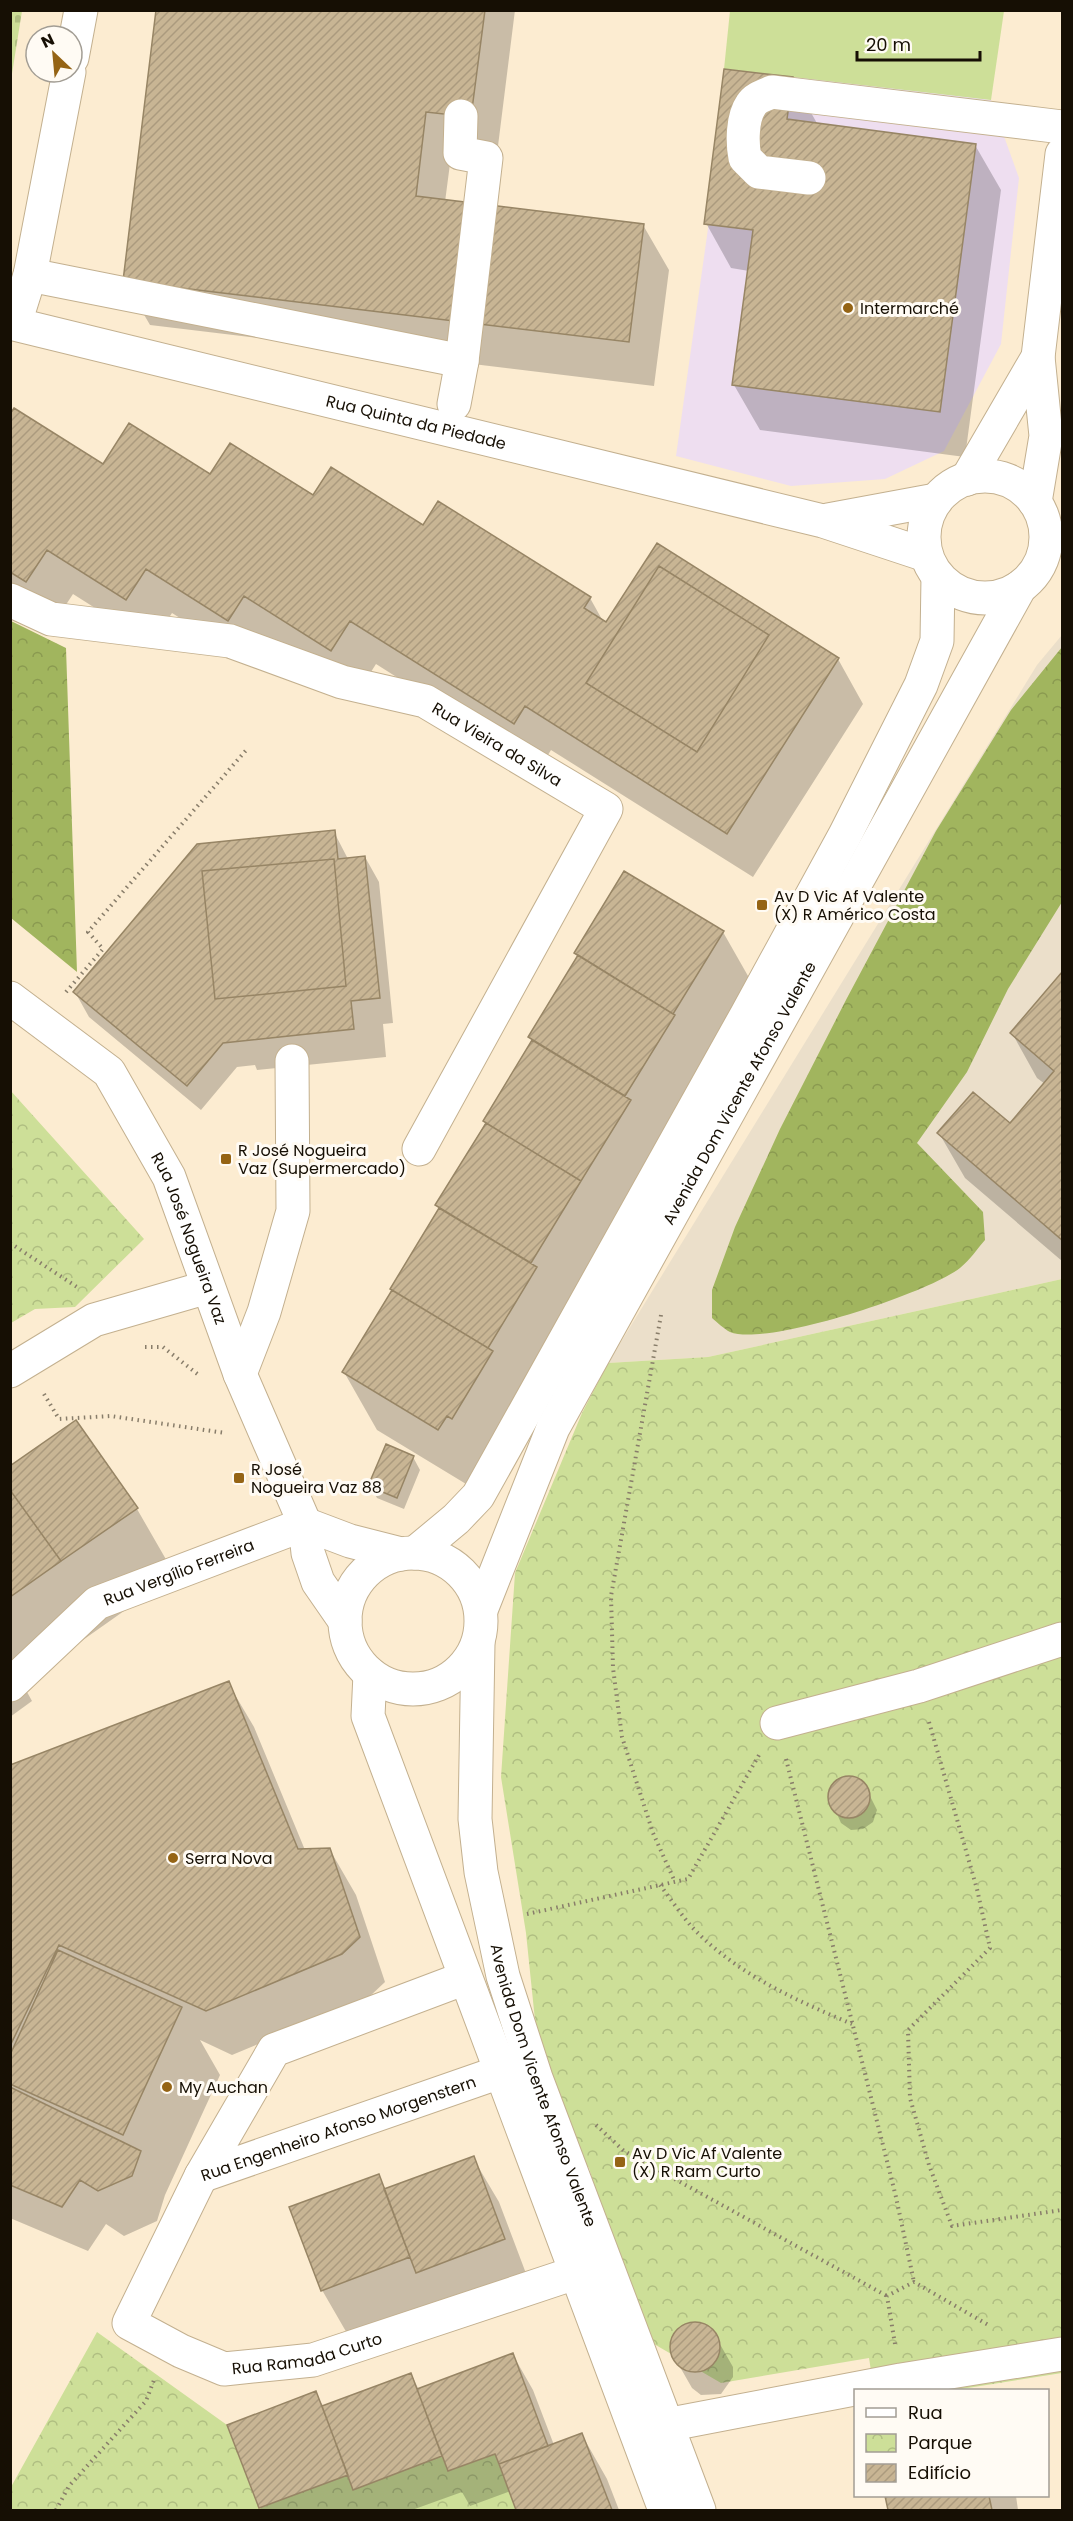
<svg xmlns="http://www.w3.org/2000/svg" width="1073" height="2521" font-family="Poppins,sans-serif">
<defs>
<pattern id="forest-crowns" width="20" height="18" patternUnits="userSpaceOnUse" patternTransform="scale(1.5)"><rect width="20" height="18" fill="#a1b55e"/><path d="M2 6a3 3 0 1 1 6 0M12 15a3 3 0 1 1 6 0" fill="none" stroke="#8a9a50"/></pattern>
<pattern id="cemetery-stones" width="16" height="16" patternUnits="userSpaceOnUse" patternTransform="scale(1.5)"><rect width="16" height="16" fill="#cddf98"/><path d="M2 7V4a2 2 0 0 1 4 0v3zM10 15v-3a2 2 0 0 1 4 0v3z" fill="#afbe81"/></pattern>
<pattern id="park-crowns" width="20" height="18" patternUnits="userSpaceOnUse" patternTransform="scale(1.5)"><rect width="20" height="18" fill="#cddf98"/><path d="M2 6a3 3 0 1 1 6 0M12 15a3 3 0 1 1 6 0" fill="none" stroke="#afbe81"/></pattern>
<pattern id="building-hatch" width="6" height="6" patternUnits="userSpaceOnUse" patternTransform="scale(1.5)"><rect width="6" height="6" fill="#c8b594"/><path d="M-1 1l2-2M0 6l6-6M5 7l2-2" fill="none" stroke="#ab9a7e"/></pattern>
</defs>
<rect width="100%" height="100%" fill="#fcecd1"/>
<!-- commercial -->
<path fill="#eedef0" d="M731,65L991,100L1019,178L1001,344L944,451L885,479L791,486L676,456Z"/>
<!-- education -->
<path fill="#ebdfca" d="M1062,635V1279L708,1357L608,1363L1037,665Z"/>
<!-- grass -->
<path fill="#cddf98" d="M730,11H1004L991,100L724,69Z"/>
<!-- forest -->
<path fill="url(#forest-crowns)" d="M11,621L66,648L77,972L11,918Z
M1062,647V902L1008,989L967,1072L917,1143L983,1212L985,1240C977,1249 970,1260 960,1268C928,1293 767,1347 730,1332C724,1329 717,1322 712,1318V1290L735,1227L780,1129L847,998L936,831L1011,710Z"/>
<!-- cemetery -->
<path fill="url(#cemetery-stones)" d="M11,10L22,11L11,80L10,11Z"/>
<!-- park -->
<path fill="url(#park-crowns)" d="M10,1090L144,1239L75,1307L35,1309L11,1323Z
M1062,1279V2373L955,2390H874L869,2358L721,2383L654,2344L599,2202L589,2168L545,2117L526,1933L501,1777L515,1573L582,1413L608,1363L708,1357Z
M97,2332L227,2425L259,2508L348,2475L354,2489L442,2456L449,2471L495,2454L516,2510H11V2487Z"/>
<!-- shadow -->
<path fill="#0003" d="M158,10H515L496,162L451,156L445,202L643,225L669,270L654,386L150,325L124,280Z
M792,79L818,125L975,145L1001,190L965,457L760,430L734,385L749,271L731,268L706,223Z
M10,417L103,466L210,476L313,497L423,527L590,598L604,623L838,659L863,704L753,877L551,750L540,768L376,664L357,694L254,665L172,613L152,644L73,594L52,626L10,600Z
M334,832L348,859L365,857L379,882L393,1023L383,1024L386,1057L257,1070L255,1065L237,1067L201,1110L89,1017L75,992Z
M723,932L756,990L471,1487L377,1430L344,1372L440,1210L437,1205L533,1042L530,1038L578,957L576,953Z
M1062,974V1261L965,1178L939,1133L1010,1125L1045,1084L1037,1078L1012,1033Z
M413,1457L420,1470L404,1509L377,1498L370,1485Z
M10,1468L137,1509L175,1575L22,1683L32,1701L10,1717Z
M228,1683L254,1727L305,1850H330L356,1895L385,1982L368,1998L232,2055L200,2040L220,2075L165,2195L157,2221L124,2236L106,2224L88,2251L10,2218V1766Z
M855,1778L865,1786L877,1810L873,1822L863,1829L851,1830L841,1823L830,1798L833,1786L843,1779Z
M473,2158L499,2202L530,2284L348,2335L322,2290L378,2176L386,2190Z
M694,2323L704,2325L713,2332L733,2367V2377L721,2394L701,2395L692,2388L672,2353V2343L676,2333L684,2326Z
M513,2355L533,2390L554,2445L582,2435L607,2479L619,2510H518L511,2491L470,2506L462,2492L412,2510H262L260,2508L315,2393L324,2407L411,2374L419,2390Z
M886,2496H1016L1018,2510H888Z"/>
<!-- building -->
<path fill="url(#building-hatch)" stroke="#978565" stroke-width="1.5" d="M156,10H485L471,117L426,112L416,196L644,224L629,342L123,281Z
M724,69L793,77L787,119L976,144L940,412L732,385L753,230L704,224Z
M14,408L103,464L129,423L210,474L230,443L313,495L331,467L423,525L438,501L591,597L584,608L606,622L657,543L839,658L727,834L525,706L514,724L350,621L331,651L244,596L228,621L146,569L126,600L47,550L26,582L10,572V414Z
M659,566L769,635L697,752L586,683Z
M335,830L338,859L365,856L380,998L351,1001L354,1029L223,1043L187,1086L73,992L197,844Z
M334,859L346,986L215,999L202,871Z
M624,871L724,931L673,1014L574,953Z
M578,955L675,1015L625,1096L528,1037Z
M1062,972V1240L937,1133L973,1092L1010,1123L1054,1071L1010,1033Z
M532,1040L631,1100L581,1181L483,1121Z
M486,1123L581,1181L531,1263L435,1205Z
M439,1208L537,1267L488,1348L390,1289Z
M392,1290L493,1351L452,1419L447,1416L438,1430L342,1372Z
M76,1420L138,1508L61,1561L10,1490V1466Z
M386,1444L414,1456L397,1498L368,1486Z
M10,1490L61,1561L10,1597Z
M229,1681L298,1849L330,1848L360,1937L342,1954L206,2011L59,1945L10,2046V1765Z
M828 1797a21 21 0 1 1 42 0a21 21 0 1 1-42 0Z
M58,1950L182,2007L123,2135L10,2084V2055Z
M10,2087L141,2151L132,2176L98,2191L80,2180L62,2207L10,2185Z
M474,2156L505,2239L416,2273L384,2189Z
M379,2174L410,2257L321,2291L289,2207Z
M670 2347a25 25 0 1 1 50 0a25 25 0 1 1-50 0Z
M513,2353L548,2446L499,2464L495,2454L448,2471L417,2389Z
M411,2373L442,2456L353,2490L322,2406Z
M316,2391L348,2475L259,2508L227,2425Z
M582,2433L612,2510H516L499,2464Z
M885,2496H989L992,2510H888Z"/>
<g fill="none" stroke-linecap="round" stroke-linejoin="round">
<defs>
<g id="minor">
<path d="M72,58L81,10"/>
<path d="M809,178L759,172L745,158C742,143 742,118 751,105C755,98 765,95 772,92L1062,127"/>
<path d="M30,275L462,361"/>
<path id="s1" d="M10,323L823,521L926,555"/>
<path d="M15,323L30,275L69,72"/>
<path d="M454,404L462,361L486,158L460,153L461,116"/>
<circle cx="985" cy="537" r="61"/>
<path d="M967,479L1038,357"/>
<path d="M1035,502L1046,436L1038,357L1062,154"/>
<path d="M828,520L936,500"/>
<path id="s2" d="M10,600L51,619L230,641L342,682L425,701L606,809L419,1149"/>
<path id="s3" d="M10,998L109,1072L169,1177L240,1374L305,1524L308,1553L318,1582L345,1621"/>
<path d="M10,1371L94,1320L208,1287"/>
<path d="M240,1374L264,1312L293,1211L292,1061"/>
<path d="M305,1524L350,1541L401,1554"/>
<path d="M415,1553L456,1519L478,1496L747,1014L845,835L921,685L937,641L938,577"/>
<circle cx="413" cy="1621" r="68"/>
<path id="s4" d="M481,1610L553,1428L1020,587"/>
<path id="s5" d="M478,1643L475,1819L481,1872L503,1976L536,2078L699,2510"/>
<path d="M370,1674L368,1716L665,2510"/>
<path id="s6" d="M10,1685L97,1603L305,1524"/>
<path d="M777,1723L919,1686L1062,1639"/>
<path id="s7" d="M465,1978L274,2050L201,2176L500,2072"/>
<path id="s8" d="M201,2176L129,2323L181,2351L224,2369L313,2360L575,2273"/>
<path d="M666,2425L901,2380L1062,2354"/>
</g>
</defs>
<!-- minor casing -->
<use href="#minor" stroke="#c3b08f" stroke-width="35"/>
<!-- path -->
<path stroke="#887d6a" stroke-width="4" stroke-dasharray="1.5 4.5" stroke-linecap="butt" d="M66,992L103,949L88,932L248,748
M10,1243L77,1287
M661,1315L611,1596L613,1668L622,1737L653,1833L675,1882
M145,1347H163L200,1376
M44,1394L59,1419L111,1416L225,1433
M929,1722L977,1889L990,1948L908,2030L910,2098L929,2165L952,2226L1062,2210
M786,1759L896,2197L914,2282
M660,1885C670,1898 680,1913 691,1926C735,1973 793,1999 852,2024
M527,1914L688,1879L759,1755
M596,2125L624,2151L887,2296
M895,2344L887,2296L914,2282L990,2326
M56,2510L69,2486L146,2401L154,2380"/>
<!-- minor -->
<use href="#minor" stroke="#fff" stroke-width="33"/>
</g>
<!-- markers -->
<g fill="#956415" stroke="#fffbf4" stroke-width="2">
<circle cx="848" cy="308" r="6"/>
<rect x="756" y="899" width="12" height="12" rx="3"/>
<rect x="220" y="1153" width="12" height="12" rx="3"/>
<rect x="233" y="1472" width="12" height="12" rx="3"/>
<circle cx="173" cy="1858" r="6"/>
<circle cx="167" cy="2087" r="6"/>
<rect x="614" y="2156" width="12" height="12" rx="3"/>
</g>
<g text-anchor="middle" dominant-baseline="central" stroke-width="6" stroke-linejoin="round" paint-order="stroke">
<!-- poi labels -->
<g font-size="16" fill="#160f04" stroke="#fffbf4" text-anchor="start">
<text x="860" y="308">Intermarché</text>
<text x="774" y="896">Av D Vic Af Valente<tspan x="774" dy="18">(X) R Américo Costa</tspan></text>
<text x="238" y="1150">R José Nogueira<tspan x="238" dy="18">Vaz (Supermercado)</tspan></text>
<text x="251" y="1469">R José<tspan x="251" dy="18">Nogueira Vaz 88</tspan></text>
<text x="185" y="1858">Serra Nova</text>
<text x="179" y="2087">My Auchan</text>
<text x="632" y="2153">Av D Vic Af Valente<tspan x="632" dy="18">(X) R Ram Curto</tspan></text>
</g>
<!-- street labels -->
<g font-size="16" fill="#160f04" stroke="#fffbf4">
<text stroke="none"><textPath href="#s1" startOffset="418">Rua Quinta da Piedade</textPath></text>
<text stroke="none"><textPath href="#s2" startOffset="514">Rua Vieira da Silva</textPath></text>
<text stroke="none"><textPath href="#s4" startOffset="579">Avenida Dom Vicente Afonso Valente</textPath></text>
<text stroke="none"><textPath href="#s3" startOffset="309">Rua José Nogueira Vaz</textPath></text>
<text stroke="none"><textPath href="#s6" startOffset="207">Rua Vergílio Ferreira</textPath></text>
<text stroke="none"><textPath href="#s5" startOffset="452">Avenida Dom Vicente Afonso Valente</textPath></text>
<text stroke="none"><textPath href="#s7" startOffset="495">Rua Engenheiro Afonso Morgenstern</textPath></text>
<text stroke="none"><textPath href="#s8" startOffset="354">Rua Ramada Curto</textPath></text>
</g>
</g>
<!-- border -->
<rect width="1073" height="2521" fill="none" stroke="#160f04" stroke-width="24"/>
<!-- legend -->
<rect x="854" y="2389" width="195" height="108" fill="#fffbf4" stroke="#a29d94" stroke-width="1.5"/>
<rect x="866" y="2408" width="30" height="9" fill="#ffffff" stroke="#a29d94" stroke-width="1.5"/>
<text x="908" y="2419" font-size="18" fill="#160f04">Rua</text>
<rect x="866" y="2434" width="30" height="18" fill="url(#park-crowns)" stroke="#a29d94" stroke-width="1.5"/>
<text x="908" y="2449" font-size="18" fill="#160f04">Parque</text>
<rect x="866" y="2464" width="30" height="18" fill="url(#building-hatch)" stroke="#a29d94" stroke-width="1.5"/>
<text x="908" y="2479" font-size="18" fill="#160f04">Edifício</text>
<!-- north arrow -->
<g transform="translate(54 54) rotate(334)"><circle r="28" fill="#fffbf4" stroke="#a29d94" stroke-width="1.5"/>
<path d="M0-4.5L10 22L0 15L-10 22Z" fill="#956415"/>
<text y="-9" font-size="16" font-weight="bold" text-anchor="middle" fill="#160f04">N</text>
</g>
<!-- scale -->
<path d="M857 51v9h123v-9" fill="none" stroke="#160f04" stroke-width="3"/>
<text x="866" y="51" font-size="18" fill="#160f04" stroke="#fffbf4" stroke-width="4.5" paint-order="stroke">20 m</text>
</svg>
